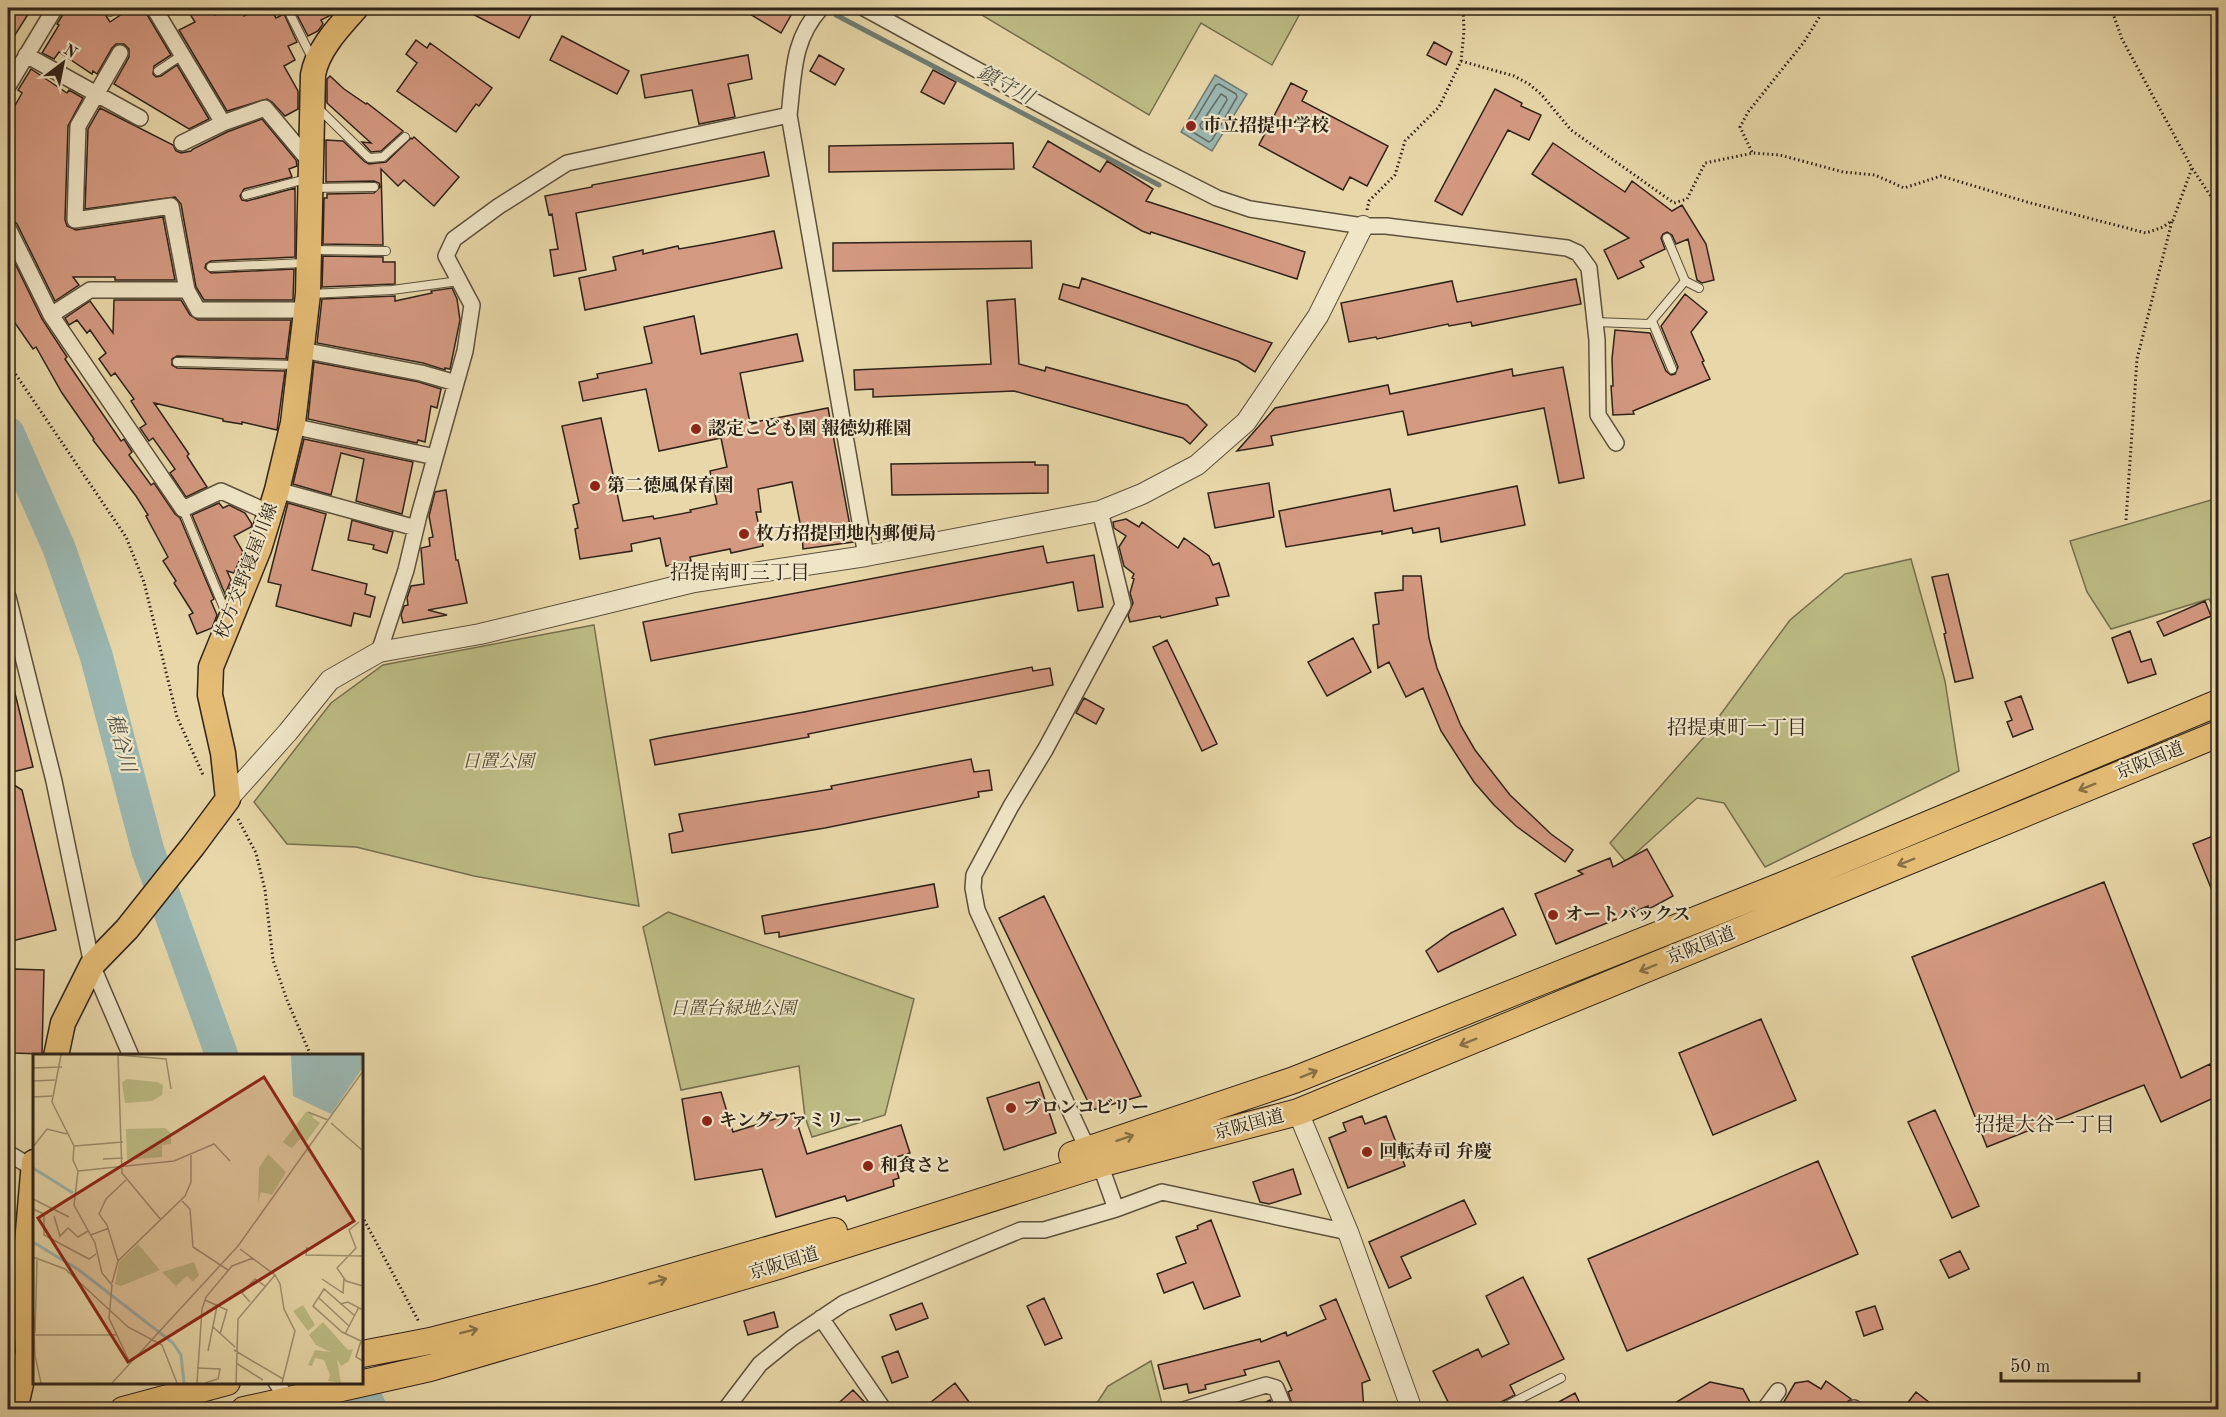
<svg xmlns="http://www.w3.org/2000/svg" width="2226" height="1417" font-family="'Old Standard TT','Noto Serif JP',serif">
<rect width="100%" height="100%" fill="#e8d8a9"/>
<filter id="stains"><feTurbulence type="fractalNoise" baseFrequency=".00333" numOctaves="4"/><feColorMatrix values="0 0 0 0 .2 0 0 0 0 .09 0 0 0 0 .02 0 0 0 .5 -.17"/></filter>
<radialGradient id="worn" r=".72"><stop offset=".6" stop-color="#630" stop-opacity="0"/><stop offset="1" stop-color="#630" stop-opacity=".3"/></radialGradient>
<!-- green -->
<path fill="#bdbc84" stroke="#76704e" stroke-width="1.5" d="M970,8H1303L1272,65L1201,23L1149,115Z
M2218,498V617L2209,599L2111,629L2087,592L2070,541Z
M1911,559L1945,681L1959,771L1765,867L1724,803L1697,798L1626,862L1610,843L1704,737L1790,620L1845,574Z
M594,625L639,906L474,876L356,847L287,844L254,802L331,703L383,665Z
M668,912L914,999L885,1115L812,1137L805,1117L799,1066L681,1090L643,927Z
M1151,1361L1162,1404L1145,1409H1093L1108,1386Z"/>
<!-- water -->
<path fill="#9bb8b3" stroke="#6f7c75" stroke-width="1.5" d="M1215,75L1247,94L1212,151L1181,132Z"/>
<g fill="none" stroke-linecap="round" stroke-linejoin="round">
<!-- shore -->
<path stroke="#646e66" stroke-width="1.5" d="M1219,84L1236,94L1237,97L1212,140L1209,142L1191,131L1190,128L1216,85Z
M1221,94L1226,97L1227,100L1209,130L1206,131L1201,128L1200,125Z"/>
<!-- stream -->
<path stroke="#6f7c75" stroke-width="5" d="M836,15L1159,185"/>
<!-- river -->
<path stroke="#9bb8b3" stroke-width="33" d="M8,433L59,548L96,655L148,851L222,1056
M359,1382L371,1410"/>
</g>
<!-- building -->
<path fill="#d49981" stroke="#2e2318" stroke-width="1.5" d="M8,8H32L8,46Z
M67,8H101L110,22L131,8H144L146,13L171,55L154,66L153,74L156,77L161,76L177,65L209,119L189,129L114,84L129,57V49L124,44H116L112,48L97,74L93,71L92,74L59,52L54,59L42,53L59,25L57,24Z
M186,8H211L215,15L230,8H240L244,16L260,8H270L276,18L284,14L297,42L288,46L295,60L284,66L298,91V109L285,116L272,102L267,99L227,111L179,30L195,22Z
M298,8H337L331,15L321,20L323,24L318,31L308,36L294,9Z
M461,8H517L531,15L519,38Z
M740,8H795L781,33Z
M562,36L629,71L617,94L550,60Z
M416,40L427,48L430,43L492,88L479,106L476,104L456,132L397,91L417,63L406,54Z
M1434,42L1452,52L1446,65L1427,55Z
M748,55L752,79L728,84L735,117L699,124L692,90L645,98L641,75Z
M819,55L844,69L835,85L810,71Z
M31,69L67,93L69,90L83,98L68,126L65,220L67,226L76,230L163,217L175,280H115V277H73L79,285L55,301L17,224L13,220L8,218V118L22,93L18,90Z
M933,70L956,82L944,104L921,92Z
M330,76L344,89L366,104L367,103L403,131L381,151L371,152L362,142L371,143L327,103V79Z
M1291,83L1307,91L1302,101L1388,146L1367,186L1350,177L1343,190L1259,145Z
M1495,89L1522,103L1521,106L1541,115L1529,140L1508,130L1462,215L1435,201Z
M100,108L173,145L176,151L181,153L191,151L193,149L227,132L262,119L296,160L297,166L289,169L292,177L244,189L240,196L242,200L247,201L295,188V257L211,261L206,264L205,268L211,273L294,269L293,300H204L196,287L181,204L175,197L85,209L88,129Z
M414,137L459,177L434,206L404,180L398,186L381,169L383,245L323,244L324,198H327V194L374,193L380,187L379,183L374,181L326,182V140L343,141L365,162L369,164L386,162L411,138L412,139Z
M1048,141L1100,172L1107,161L1129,174L1153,189L1146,201L1305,252L1297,279L1151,232L1150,234L1142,231L1033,167Z
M1013,143L1014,169L829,172V146Z
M1553,143L1625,192L1632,181L1672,211L1682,205L1706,244L1714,280L1702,283L1697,280L1688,239L1676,244L1672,235L1667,232L1663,234L1661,238L1665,249L1640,261L1644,267L1618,279L1604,250L1629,238L1532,174Z
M764,152L769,176L576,213L586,270L554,276L550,250L558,249L552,214L549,215L545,196L592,187V185Z
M774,231L782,268L585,310L579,278L616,270L613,257L643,250V254L678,246L679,249L713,243Z
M1031,241L1032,268L833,271V243Z
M8,249L42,319L67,357L65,359L121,441L124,439L132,452L129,455L151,485L154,483L175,514L180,518L214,599L211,601L217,615L212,628L197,634L189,615L193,613L174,583L176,581L163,561L168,557L146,516L148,515L136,496L93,440L94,439L62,393L36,347L33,349L8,313Z
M323,256L383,257V262H395V284L322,287Z
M1082,278L1272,343L1255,372L1238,361L1059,299L1063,284L1079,288Z
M1576,279L1581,304L1472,326L1471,322L1449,326L1448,324L1377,339L1376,337L1349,342L1341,303L1452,281L1457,302Z
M452,288L457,299L460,320L450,369L445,368V370L423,363L317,343L322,299L395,296V301L432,293L431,291Z
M1685,294L1707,312L1691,332L1704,361L1702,362L1710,379L1633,411L1634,414L1613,415L1611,386H1613L1612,359L1615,330L1650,333L1666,371L1671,375L1675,374L1678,367L1661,326Z
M1015,299L1019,364L1045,371L1046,367L1187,405L1207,425L1190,444L1183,438L1014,391L873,397V389L855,390L854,370L991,364L987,301Z
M114,300H181L190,315L198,320H291L286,359L177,356L172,359V365L177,368L285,371L277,430L242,422V424L223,421V419L154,403L189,454L187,456L207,487L186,497L170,473L175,469L153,438L149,441L140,428L146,424L131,401L134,399L115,373L111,376L99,359L106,353L90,330L87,333L77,320L69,325L65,318L90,301L113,333Z
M694,316L701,354L797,334L803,361L740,373L750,423L828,408L853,542L803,549L802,533L792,482L758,489L761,512H756L763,546L731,553L730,549L690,557L691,561L666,566L660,538L631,544L632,551L580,559L575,529L578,528L573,505L579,503L562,426L601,418L623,521L653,516L654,519L691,512L690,510L717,504L710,471L727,467L721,438L659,451L646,389L583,401L579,382L598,378L597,374L652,363L644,327Z
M314,362L419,382L441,389L437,408L431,406L425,442L418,440L417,443L308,419Z
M1563,367L1584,478L1559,483L1544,408L1408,435L1403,411L1271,436L1273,445L1237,451L1275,408L1388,385L1390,394L1512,369L1513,376Z
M304,439L413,462L402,514L356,501L364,459L341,453L331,495L293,484Z
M1035,462V465H1048V493L892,495L891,464Z
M1269,483L1274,517L1215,528L1208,493Z
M1517,486L1525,525L1441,542L1439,528L1413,533L1412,528L1382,534V531L1286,547L1279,511L1390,489L1394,511Z
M446,490L456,560H458L467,603L428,610L447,615L403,623L401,615L404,606L408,605L407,598L411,586L424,584L421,549V548L430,546L429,538L433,537L429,516L435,492Z
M219,503L223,508L229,505L245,513L252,524L251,527L234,536L243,552L234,573L227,571L231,580L225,594L192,515Z
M288,503L326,514L312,570L367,584L365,594L375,597L370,617L354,613L351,626L276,606L281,585L268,582Z
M1126,519L1139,527L1142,522L1178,548L1184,538L1209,556L1213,565L1219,563L1229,596L1216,598L1218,605L1161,618L1160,616L1130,622L1128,615L1133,603L1130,593L1134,579L1132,578L1134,574L1124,566L1119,547L1126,536L1114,528L1113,522Z
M352,520L393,532L387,553L373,549L374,545L348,540Z
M1043,546L1047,563L1094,555L1103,607L1078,611L1073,582L651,661L643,622Z
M1948,574L1973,678L1955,682L1944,634L1946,633L1932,577Z
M1403,576H1421L1429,638L1437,668L1461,726L1475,750L1510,795L1551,834L1573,850L1565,862L1516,826L1494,805L1474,782L1441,731L1423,688L1406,697L1389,662L1378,668L1373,625L1379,624L1375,593L1403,590Z
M2205,601L2211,616L2164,636L2157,622Z
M2130,631L2141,662L2151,659L2156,674L2128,683L2112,638Z
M1353,638L1371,672L1327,696L1308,662Z
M1167,640L1217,744L1202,751L1153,647Z
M1032,667L1033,671L1050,668L1053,685L808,734L809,737L655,765L650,740L664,737L804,712Z
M13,685L33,767L8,773V686Z
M2021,696L2033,729L2013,737L2007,722L2012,720L2005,702Z
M1084,698L1104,709L1096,724L1076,713Z
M971,759L974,772L989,770L992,790L978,792L979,797L825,828L672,853L669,834L683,831L679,814L832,789L831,786Z
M8,781L22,790L56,930L8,942Z
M2218,834V905L2193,844Z
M1647,849L1673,896L1649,909L1648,906L1556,944L1535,894L1583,874L1578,871L1610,858L1613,867Z
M2104,882L2181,1078L2210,1064L2218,1082V1096L2161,1122L2144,1085L1987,1147L1912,957Z
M934,884L938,907L779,937V932L765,934L762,916Z
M1044,896L1141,1096L1092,1110L999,918Z
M1503,908L1516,935L1438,972L1426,951L1451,933Z
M14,969L44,970L42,1054L13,1053Z
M1761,1019L1796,1100L1713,1135L1679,1053Z
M1039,1082L1056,1133L1004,1150L987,1098Z
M721,1092L733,1132L794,1113L807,1154L901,1125L910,1153L893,1158L899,1178L893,1180L894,1186L847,1201L845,1196L776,1217L762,1169L695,1180L682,1099Z
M1935,1110L1979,1206L1952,1218L1908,1122Z
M1362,1116L1365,1124L1386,1116L1405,1166L1348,1188L1329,1138L1346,1131L1343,1123Z
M1818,1161L1858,1254L1627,1351L1588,1259Z
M1293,1169L1301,1194L1269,1204L1260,1202L1253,1182Z
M1464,1200L1476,1224L1401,1257L1411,1278L1389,1288L1369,1242Z
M1211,1220L1240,1296L1204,1309L1193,1282L1164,1293L1157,1274L1186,1263L1176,1237L1198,1229L1197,1226Z
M1960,1251L1969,1269L1949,1278L1940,1260Z
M1523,1277L1564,1359L1510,1385L1515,1395L1495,1405L1492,1410H1452L1433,1371L1478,1349L1482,1357L1509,1344L1486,1296Z
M1044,1298L1062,1338L1045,1345L1027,1306Z
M1336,1299L1370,1380L1362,1383L1364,1410H1294L1288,1392L1292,1390L1279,1361L1244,1370L1246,1375L1205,1385L1206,1389L1189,1393L1187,1384L1164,1389L1158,1365L1260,1339L1261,1342L1286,1332L1287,1336L1326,1319L1320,1306Z
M922,1303L928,1318L896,1330L890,1315Z
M1875,1306L1883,1329L1864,1336L1856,1312Z
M774,1312L778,1327L748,1335L744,1321Z
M898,1351L908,1377L892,1383L882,1357Z
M1808,1381L1821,1389L1826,1381L1851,1399L1846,1403L1843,1410H1779L1795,1383Z
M1710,1382L1743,1389L1754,1410H1663Z
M955,1383L975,1410H921Z
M853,1390L872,1410H831Z
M1916,1392L1939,1410H1902Z
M1575,1393L1583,1410H1544Z
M1270,1400L1274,1410H1249Z"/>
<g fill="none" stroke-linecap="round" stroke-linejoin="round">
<defs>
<path id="service" d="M287,8L313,60
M110,12L117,8
M158,71L182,55
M318,108L369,158L383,157L405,137
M312,188L374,187
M246,195L306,179
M1667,238L1685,281L1699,288
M312,250L386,251
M211,267L305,263
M310,294L392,290L459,281
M1652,321L1672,369
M1595,322L1649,324L1685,281
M177,362L296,365
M183,509L226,613
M1498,1410L1561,1378"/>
<path id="minor" d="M154,8L223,123
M821,8C792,40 794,74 789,115L866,556
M864,8L1138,158L1217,198L1250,209L1363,226H1386L1567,248L1578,253L1589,268L1597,340L1598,415L1616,443
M120,53L78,126L75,220L171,206L187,290L198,310H306
M26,55L140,118
M8,86L55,8
M182,143L223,123L265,108L311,163
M8,228L51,315L183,509L221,491L270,513
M51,315L90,290H187
M302,350L421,373L456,383
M292,426L435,457
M277,490L416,528
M1100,511L1123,605L1045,750L1011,806L974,875L973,888L977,910L1082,1137L1100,1164L1116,1209
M8,597L54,781L92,965L131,1056
M379,652L406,570L419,515L465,351L472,305L446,256L454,239L499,206L567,163L789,115
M8,1153L33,1168
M821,1318L884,1410
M276,1382L291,1404
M725,1410L760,1364L792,1338L844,1303L1021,1230H1044L1116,1209L1162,1192L1348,1232
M1183,1410L1266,1385L1276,1388L1285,1410
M1764,1410L1778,1391
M1853,1410L1854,1408"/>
<path id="tertiary" d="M228,799L288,732L330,680L379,652L480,634L694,582L866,556L1100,511L1142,494L1197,465L1246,422L1318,316L1363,226
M1298,1112L1348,1232L1412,1410"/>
<path id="primary" d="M56,1056L63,1023L92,965L127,929L193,846L228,799L223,753L210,695L211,667L259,549L277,490L293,423L308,294L313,75C317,50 339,27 356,8
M15,1410L28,1353L24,1278L34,1162"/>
<path id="trunk" d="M1072,1155L1294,1080L1783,885L2218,703
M362,1354L430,1341L601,1297L834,1231
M123,1410L227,1382
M244,1410L430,1368L778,1266L1100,1164L1298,1112L2218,734"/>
</defs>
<!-- service casing -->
<use href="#service" stroke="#5c503c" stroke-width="10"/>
<!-- minor casing -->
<use href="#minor" stroke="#5c503c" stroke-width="18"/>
<!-- tertiary casing -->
<use href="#tertiary" stroke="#5c503c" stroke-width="22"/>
<!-- primary casing -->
<use href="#primary" stroke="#2e2318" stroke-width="27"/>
<!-- trunk casing -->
<use href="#trunk" stroke="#2e2318" stroke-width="28"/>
<!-- path -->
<path stroke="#2e2318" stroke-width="3" stroke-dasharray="1.5 3" stroke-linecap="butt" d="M2111,8L2122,39L2192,168L2218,207
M1461,61L1514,76L1529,84L1541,94L1571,130L1674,203L1687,199L1705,163L1753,153L1780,155L1843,172L1875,175L1904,188L1941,176L2027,202L2146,233L2163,227L2173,220L2192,168
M1752,152L1740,127L1748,112L1804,42L1825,8
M1367,210L1369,201L1395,175L1405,141L1439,107L1461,61L1464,31L1463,8
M8,363L126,537L144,582L177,717L204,777
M2126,520L2137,359L2172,221
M238,819L256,853L265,890L273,960L287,1000L311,1056
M362,1216L419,1322"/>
<!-- service -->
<use href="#service" stroke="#f0e6c7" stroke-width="8"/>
<!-- minor -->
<use href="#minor" stroke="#f0e6c7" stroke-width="15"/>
<!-- tertiary -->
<use href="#tertiary" stroke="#f0e6c7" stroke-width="20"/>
<!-- primary -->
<use href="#primary" stroke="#e4bc74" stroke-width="24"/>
<!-- trunk -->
<use href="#trunk" stroke="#e4bc74" stroke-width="26"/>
</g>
<!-- one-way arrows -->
<defs><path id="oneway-shaft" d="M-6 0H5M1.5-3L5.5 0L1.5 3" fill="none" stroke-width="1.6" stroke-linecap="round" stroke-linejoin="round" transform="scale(1.5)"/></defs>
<g stroke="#897046">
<use href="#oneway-shaft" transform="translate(2087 787) rotate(158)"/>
<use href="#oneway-shaft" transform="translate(1906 862) rotate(158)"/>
<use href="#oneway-shaft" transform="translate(1648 968) rotate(158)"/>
<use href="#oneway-shaft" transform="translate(1468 1042) rotate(158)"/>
<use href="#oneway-shaft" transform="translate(1309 1074) rotate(-22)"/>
<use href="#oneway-shaft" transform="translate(1125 1138) rotate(-19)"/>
<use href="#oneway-shaft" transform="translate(658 1281) rotate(-16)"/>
<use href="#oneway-shaft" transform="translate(469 1331) rotate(-14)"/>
</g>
<!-- markers -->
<g fill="#8f2418" stroke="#f0e6c7" stroke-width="2">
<circle cx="1191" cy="126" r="6"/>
<circle cx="696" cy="429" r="6"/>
<circle cx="595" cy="486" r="6"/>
<circle cx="744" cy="534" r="6"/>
<circle cx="1553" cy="915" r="6"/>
<circle cx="1011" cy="1108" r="6"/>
<circle cx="707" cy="1121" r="6"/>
<circle cx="1367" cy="1152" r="6"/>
<circle cx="868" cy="1166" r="6"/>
</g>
<g text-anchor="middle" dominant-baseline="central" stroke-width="4.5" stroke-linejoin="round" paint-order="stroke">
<!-- poi labels -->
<g font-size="18" font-weight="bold" fill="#2e2318" stroke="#f0e6c7" text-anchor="start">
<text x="1203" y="126">市立招提中学校</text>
<text x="708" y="429">認定こども園 報徳幼稚園</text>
<text x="607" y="486">第二徳風保育園</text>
<text x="756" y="534">枚方招提団地内郵便局</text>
<text x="1565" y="915">オートバックス</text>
<text x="1023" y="1108">ブロンコビリー</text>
<text x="719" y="1121">キングファミリー</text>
<text x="1379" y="1152">回転寿司 弁慶</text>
<text x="880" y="1166">和食さと</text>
</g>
<!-- street labels -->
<g font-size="18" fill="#2e2318" stroke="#f0e6c7">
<text transform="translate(247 571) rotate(-69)">枚方交野寝屋川線</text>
<text transform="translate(2150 761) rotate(-22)">京阪国道</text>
<text transform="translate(1701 946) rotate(-22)">京阪国道</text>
<text transform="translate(1249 1125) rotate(-15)">京阪国道</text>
<text transform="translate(784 1264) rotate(-17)">京阪国道</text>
</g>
<!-- park labels -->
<g font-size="18" font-style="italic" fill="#524933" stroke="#f0e6c7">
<text x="498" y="762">日置公園</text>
<text x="733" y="1009">日置台緑地公園</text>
</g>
<!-- water labels -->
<g font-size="20" font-style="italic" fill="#4f5046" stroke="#f0e6c7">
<text transform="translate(1005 86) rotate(28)">鎮守川</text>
<text transform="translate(120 743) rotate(75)">穂谷川</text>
</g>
<!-- neighbourhood labels -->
<g font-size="20" fill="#2e2318" stroke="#f0e6c7">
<text x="740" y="574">招提南町三丁目</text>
<text x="1737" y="729">招提東町一丁目</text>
<text x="2045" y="1126">招提大谷一丁目</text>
</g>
</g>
<!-- overview -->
<g transform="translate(33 1054)">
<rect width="330" height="330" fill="#e8d8a9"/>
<path d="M94,25L124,28L130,31L129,41L119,47L92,49L89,28ZM273,58L282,60L279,63L287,69L273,88L267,85L259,94L255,92L250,88ZM132,74L138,79V90L129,91V103L94,106L93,75ZM235,100L253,118L239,141L228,138L225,149L226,114ZM105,190L127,216L88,232L82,230L86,208ZM161,208L166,221L160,228L154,222L143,232L129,218ZM270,251L282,271L275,277L260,257ZM290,268L315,296L320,295L316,307L308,312L304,305L308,329L295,327L297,321L291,306L282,304L279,312L275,311L282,296L297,298L283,291L276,281Z" fill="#bdbc84"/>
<path d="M258,1H330V13L298,60L260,42Z" fill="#9bb8b3"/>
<path fill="none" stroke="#9bb8b3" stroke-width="3" d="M0,114L40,139M0,188L46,216L140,289L148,301L151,329"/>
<path fill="none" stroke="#9e906f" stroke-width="1.5" d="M28,1L19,48L41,92L40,106L45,117L41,151L62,189L69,219L79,231L76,264L96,307M0,14L29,13M0,27L22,26M0,43L19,42M275,58L295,66M298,69L330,97M42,92L90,88M0,93L14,75L34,80M70,105L90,104M45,117L141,107L181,90L197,107M0,145L36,163M149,147L157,155L160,193L195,216M0,155L11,160V181L56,205L63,200M21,162L27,182L35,174L45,183L55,177M128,166L89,119L85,1L133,5L138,35M326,168L316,176L323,194L304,214L313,227L330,232M58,181L76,174M274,193L273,201L330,202M207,195L242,221L247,230L251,255L262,277L249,329M0,203L32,215L95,273L129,291L144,329M85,207L74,171L66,160L73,145L93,126M289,225L310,239L311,224M79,229L85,207L152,142L158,128V101M286,244L316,272M172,246L194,256L187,280M0,248L2,302L8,329M217,248L209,239L222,225L232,232M307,250L315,248L330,256M322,262L291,235L280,252L309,278L330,288M179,272L202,293M2,279L4,206M312,280L326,253M1,281H83M328,287L323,303L330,307M201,296L250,325M175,297L184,252M203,309L230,326M164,314L187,315L185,325L172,329M79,329L205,192L330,17M164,329L169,255L173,243L199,212L220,204M203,329L205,265L242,221"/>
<path fill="#8f2418" fill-opacity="0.15" stroke="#8f2418" stroke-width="3" d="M231,23L321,167L95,308L5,164Z"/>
<rect width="330" height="330" fill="none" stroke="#2e2318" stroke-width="3"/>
</g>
<!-- margin -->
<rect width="2226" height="1417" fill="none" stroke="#e8d8a9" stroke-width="30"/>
<rect x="9" y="9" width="2208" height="1399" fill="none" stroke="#2e2318" stroke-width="3"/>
<rect x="15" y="15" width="2196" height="1387" fill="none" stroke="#2e2318" stroke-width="1.5"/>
<!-- north arrow -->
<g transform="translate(63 63) rotate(32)" stroke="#f0e6c7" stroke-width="4.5" paint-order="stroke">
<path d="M0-4.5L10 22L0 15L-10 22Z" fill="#2e2318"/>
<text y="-9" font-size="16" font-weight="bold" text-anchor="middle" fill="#2e2318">N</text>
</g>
<!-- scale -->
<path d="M2001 1372v9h138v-9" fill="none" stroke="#2e2318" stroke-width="3"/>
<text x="2010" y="1372" font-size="18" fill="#2e2318" stroke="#f0e6c7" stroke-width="4.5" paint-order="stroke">50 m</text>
<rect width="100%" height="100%" filter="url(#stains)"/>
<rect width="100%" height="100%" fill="url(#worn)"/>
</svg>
